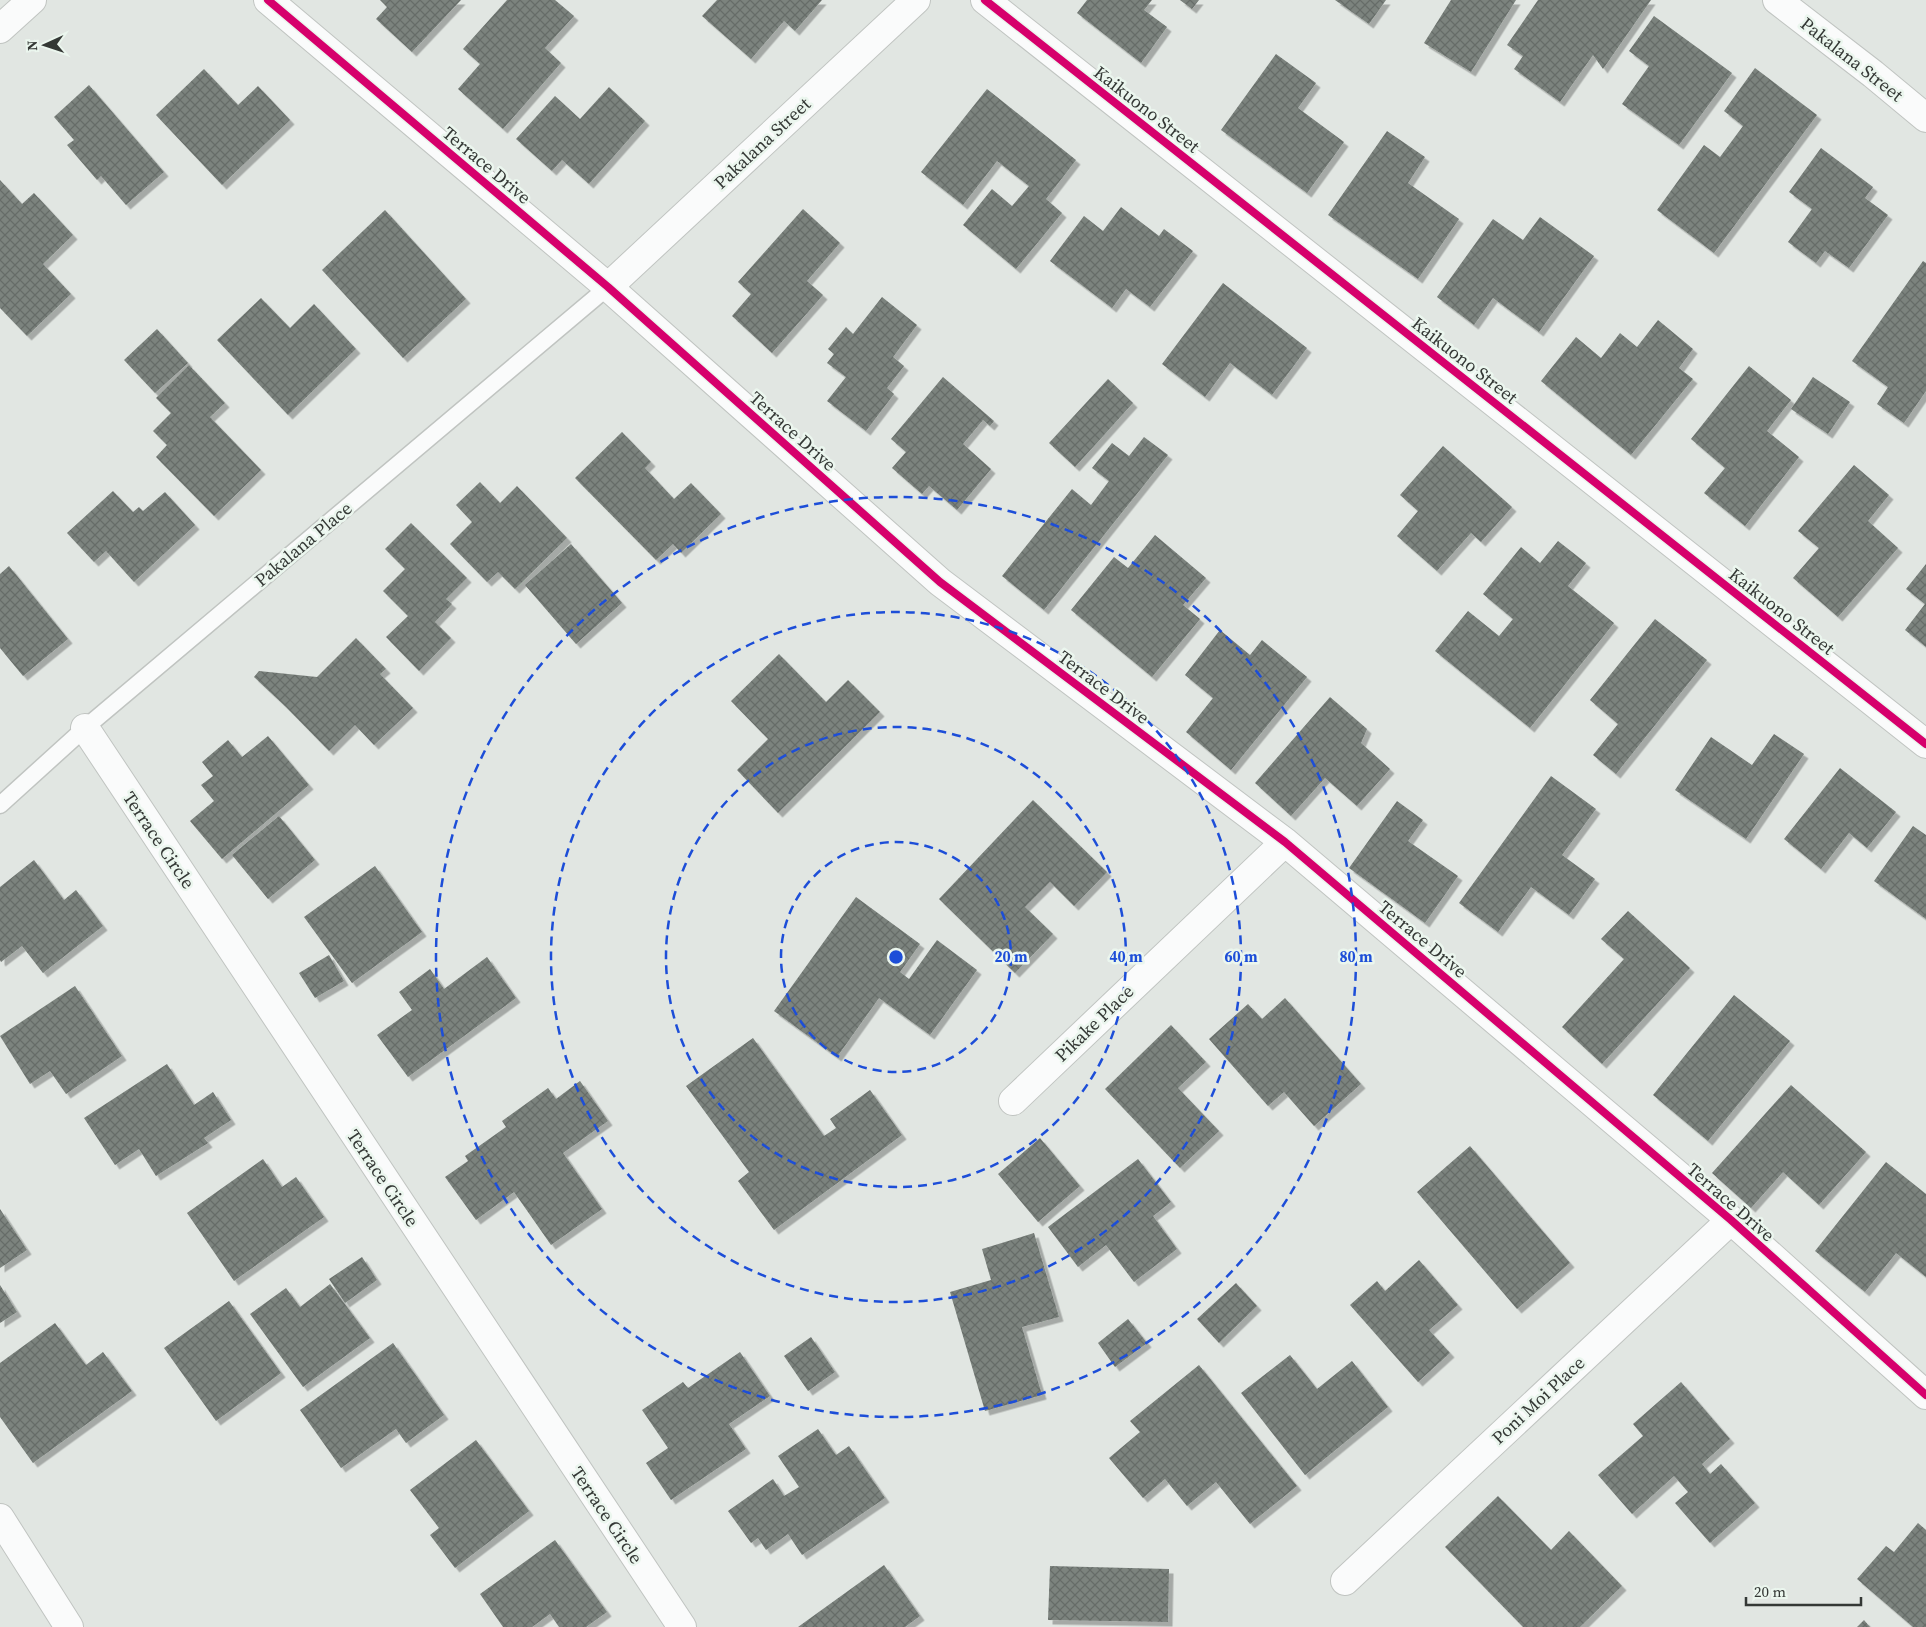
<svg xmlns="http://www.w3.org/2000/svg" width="1926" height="1627" font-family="'Source Serif 4',serif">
<defs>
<pattern id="building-cross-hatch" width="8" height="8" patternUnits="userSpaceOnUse" patternTransform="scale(1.25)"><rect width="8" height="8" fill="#7c837e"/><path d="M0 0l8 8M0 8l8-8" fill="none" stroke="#666c68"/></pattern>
<filter id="shadow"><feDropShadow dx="4.5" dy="4.5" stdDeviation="0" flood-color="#0004"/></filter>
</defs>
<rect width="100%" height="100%" fill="#e1e6e2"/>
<!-- building -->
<path fill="url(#building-cross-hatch)" filter="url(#shadow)" d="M380,0H461L412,52L376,19L387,7Z
M507,0H555L574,16L545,48L561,63L503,129L458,89L480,64L463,49Z
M717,0H822L795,31L784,21L751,59L702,16Z
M1087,0H1152L1144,10L1167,27L1141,63L1077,13Z
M1180,0H1199L1192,9Z
M1335,0H1386L1369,24Z
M1451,0H1516L1471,72L1424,43Z
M1538,0H1651L1603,69L1593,55L1560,102L1514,69L1523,56L1507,45Z
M1654,16L1732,73L1679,145L1622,104L1649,66L1629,51Z
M1276,54L1316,83L1298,108L1344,142L1307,193L1221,130Z
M1755,68L1817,115L1714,253L1657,210L1704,145L1720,157L1743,126L1724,111Z
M204,69L238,105L258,86L290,120L222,185L156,115Z
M89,85L164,172L126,205L101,176L97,180L67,145L74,140L54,117Z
M609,87L645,121L589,184L562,160L552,171L516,139L555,96L580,119Z
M987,89L1076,160L1046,199L1062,213L1016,269L963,225L992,189L1012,206L1029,186L997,161L963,205L921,172Z
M1387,131L1425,157L1408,183L1459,219L1418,279L1328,215Z
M1821,148L1873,187L1865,198L1888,215L1849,268L1825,251L1816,263L1788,242L1812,209L1789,192Z
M0,180L22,204L34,193L73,235L43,264L71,294L27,336L0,308Z
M1121,207L1159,236L1164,229L1193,251L1150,307L1126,289L1112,308L1050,261L1084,216L1103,231Z
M803,209L840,243L807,281L823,295L772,353L732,316L751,294L738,282Z
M385,210L466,299L403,358L322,270Z
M1540,217L1594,256L1539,332L1493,298L1474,325L1437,297L1493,219L1523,240Z
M1923,261L1926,263V391L1904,423L1877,404L1888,387L1852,361Z
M1223,283L1307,348L1272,395L1230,363L1205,397L1162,364Z
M882,297L917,325L893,357L904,366L887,388L894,394L866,431L827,401L846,377L827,363L834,354L828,349L846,327L853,334Z
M261,298L290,328L314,304L356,349L288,415L217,340Z
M1658,320L1693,349L1679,368L1693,379L1631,455L1541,381L1576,337L1601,358L1620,333L1637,347Z
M157,329L188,363L155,393L124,360Z
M189,365L225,403L210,417L261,470L214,516L156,457L167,445L153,431L171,413L156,398Z
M1749,366L1791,400L1767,431L1799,457L1745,526L1704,493L1725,468L1691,439Z
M943,377L994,421L990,426L983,420L963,444L991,469L957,510L929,486L922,494L892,468L906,452L891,439Z
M1813,377L1850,402L1828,434L1791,409Z
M1108,379L1133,403L1075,467L1049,443Z
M622,432L651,462L645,468L674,499L691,483L721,514L681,553L673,544L656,560L575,478Z
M1144,437L1168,455L1044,610L1002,576L1072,489L1091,505L1109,481L1092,468L1112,443L1129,456Z
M1443,446L1512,507L1481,542L1471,533L1437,571L1397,536L1418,511L1400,495Z
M1854,465L1889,495L1868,521L1898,548L1838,617L1793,578L1819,548L1798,531Z
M480,482L500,503L517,486L567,538L515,589L498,572L487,582L450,544L472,522L456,505Z
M113,491L133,512L139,507L143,511L165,492L195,525L134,582L106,551L94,562L67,533Z
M411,523L467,578L446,599L452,604L435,622L451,638L419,671L386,637L408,616L383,591L405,569L385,549Z
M1155,535L1206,578L1183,605L1200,619L1152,677L1071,610L1114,557L1128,568Z
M1558,541L1586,563L1568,586L1614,623L1530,728L1435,651L1468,611L1499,636L1513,619L1483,594L1521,547L1540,563Z
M571,544L622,603L576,644L525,585Z
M1926,564V647L1905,630L1925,604L1906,589Z
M9,566L68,639L23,676L0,648V574Z
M1655,619L1707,660L1616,774L1593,755L1618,724L1590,700Z
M1220,630L1250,655L1262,640L1307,677L1231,770L1186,732L1213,698L1185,675Z
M356,638L386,669L380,674L413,708L374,745L355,725L329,751L286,707L254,677L259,671L317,677Z
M779,654L826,702L848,680L880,712L778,813L737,770L768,739L731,701Z
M1330,697L1367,729L1361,743L1390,769L1357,806L1325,778L1291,816L1255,783Z
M1774,734L1804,754L1746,839L1675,790L1711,737L1752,765Z
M268,736L309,785L222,859L190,821L214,801L201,785L213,776L202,762L228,740L242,757Z
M1840,768L1896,812L1867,848L1849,833L1821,869L1784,839Z
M1551,776L1596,809L1562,855L1595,879L1569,915L1531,887L1498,932L1459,903Z
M1033,800L1107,872L1074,906L1050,882L1025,907L1053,934L1015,973L939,899Z
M1397,801L1423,820L1408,841L1458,876L1425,923L1349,868Z
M279,816L315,860L268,899L232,855Z
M1913,826L1926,835V919L1874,881Z
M34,860L64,900L76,890L103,926L43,973L22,946L1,962L0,960V887Z
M375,866L422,932L352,983L304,917Z
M856,897L920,944L900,972L909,979L937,940L977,970L930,1035L879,998L837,1057L774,1011Z
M1628,911L1690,968L1602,1064L1562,1027L1624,959L1601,939Z
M329,955L344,981L315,998L299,973Z
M487,957L516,998L408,1077L377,1035L412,1010L399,992L430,969L444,989Z
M75,986L122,1056L66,1094L50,1071L30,1084L0,1036Z
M1734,995L1790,1041L1708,1141L1653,1095Z
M1285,998L1361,1084L1314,1126L1284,1092L1268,1106L1209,1039L1248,1004L1262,1019Z
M1171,1025L1206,1062L1178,1088L1219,1131L1180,1168L1105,1089Z
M753,1038L824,1136L836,1128L830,1119L870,1090L902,1135L774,1230L738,1181L749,1172L686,1086Z
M167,1064L194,1105L213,1092L231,1120L204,1138L208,1143L156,1176L139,1149L115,1165L84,1118Z
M580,1081L608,1121L563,1153L602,1209L551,1245L514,1192L476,1220L445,1177L468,1161L465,1156L506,1127L502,1121L548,1088L556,1099Z
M1791,1085L1866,1152L1819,1205L1783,1172L1751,1208L1712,1173Z
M1040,1138L1080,1186L1038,1222L998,1174Z
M1470,1146L1570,1263L1517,1309L1417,1192Z
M263,1159L282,1187L296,1177L324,1217L234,1281L187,1213Z
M1138,1159L1171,1202L1153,1216L1177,1249L1134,1282L1106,1245L1078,1267L1048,1227Z
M1886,1162L1926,1194V1277L1896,1253L1865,1292L1815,1251Z
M0,1209L27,1250L0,1268Z
M1034,1233L1059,1317L1022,1327L1042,1395L985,1411L950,1292L991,1280L982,1249Z
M362,1257L377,1280L345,1303L329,1279Z
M1419,1260L1458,1305L1429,1330L1450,1353L1418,1382L1350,1305L1377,1281L1385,1291Z
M1236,1283L1257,1306L1219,1343L1197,1319Z
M330,1284L370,1338L303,1387L250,1314L286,1288L300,1307Z
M0,1285L17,1312L0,1323Z
M229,1301L281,1373L216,1421L164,1348Z
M1128,1319L1147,1343L1115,1367L1098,1343Z
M55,1323L86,1365L103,1352L132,1391L33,1463L0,1417V1363Z
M811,1337L835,1372L808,1391L784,1356Z
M393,1343L444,1415L406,1443L396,1429L341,1468L300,1410Z
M740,1352L770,1396L729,1424L746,1449L671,1500L646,1463L668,1448L642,1410L683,1382L688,1388Z
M1290,1355L1317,1389L1352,1361L1388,1407L1305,1475L1241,1393Z
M1199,1365L1297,1486L1250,1524L1216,1482L1187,1506L1165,1479L1143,1498L1109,1458L1140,1432L1130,1421Z
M1681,1382L1730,1439L1702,1464L1710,1474L1721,1464L1755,1503L1710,1543L1675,1503L1688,1492L1674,1476L1632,1514L1598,1475L1643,1436L1633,1424Z
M818,1429L836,1455L849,1446L885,1498L802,1555L788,1534L766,1550L758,1538L751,1543L728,1511L773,1479L784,1496L799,1487L778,1456Z
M476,1440L529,1511L455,1568L430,1535L439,1528L410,1490Z
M1498,1496L1551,1550L1569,1531L1622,1586L1580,1627H1523L1445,1547Z
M1918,1523L1926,1530V1627H1913L1857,1579L1886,1546L1894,1552Z
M555,1540L607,1612L586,1627H559L550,1614L532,1627H503L480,1594Z
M884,1565L920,1616L905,1627H798Z
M1050,1566L1169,1569L1168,1622L1048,1620Z
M1864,1620L1870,1627H1857Z"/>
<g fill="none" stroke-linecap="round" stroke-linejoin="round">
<defs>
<path id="lane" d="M0,805L85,728L608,287"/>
<path id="street" d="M268,0L608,287L940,582L1285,842L1731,1220L1926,1395
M985,0L1926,744
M1777,0L1873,74L1926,118
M0,29L32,0
M608,287L916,0
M85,728L682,1627
M1013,1101L1285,842
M0,1518L69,1627
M1345,1581L1731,1220"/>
</defs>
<!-- lane casing -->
<use href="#lane" stroke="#c0c4c1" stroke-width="19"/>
<!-- street casing -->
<use href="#street" stroke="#c0c4c1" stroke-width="30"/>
<!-- lane -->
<use href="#lane" stroke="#fafbfb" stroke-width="16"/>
<!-- street -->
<use href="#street" stroke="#fafbfb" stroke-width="28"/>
<defs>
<path id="cycleway" d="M268,0L608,287L940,582L1285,842L1731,1220L1926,1395
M985,0L1926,744"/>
</defs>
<!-- cycleway casing -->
<use href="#cycleway" stroke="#ebf6ee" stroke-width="11"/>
<!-- cycleway -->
<use href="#cycleway" stroke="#d6006c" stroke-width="8"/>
</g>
<!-- distance rings -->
<g fill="none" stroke="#1d4ed8" stroke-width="2.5" stroke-dasharray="9 6">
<circle cx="896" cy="957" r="115"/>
<circle cx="896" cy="957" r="230"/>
<circle cx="896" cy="957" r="345"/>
<circle cx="896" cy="957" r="460"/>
</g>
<g text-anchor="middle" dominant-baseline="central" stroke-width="5" stroke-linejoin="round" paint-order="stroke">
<!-- street labels -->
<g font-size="18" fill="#343835" stroke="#ebf6ee">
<text transform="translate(1852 59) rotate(38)">Pakalana Street</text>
<text transform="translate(1147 109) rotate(38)">Kaikuono Street</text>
<text transform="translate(762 143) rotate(-43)">Pakalana Street</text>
<text transform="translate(487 165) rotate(40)">Terrace Drive</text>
<text transform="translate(1465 360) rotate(38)">Kaikuono Street</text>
<text transform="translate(793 431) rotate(42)">Terrace Drive</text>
<text transform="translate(303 544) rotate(-40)">Pakalana Place</text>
<text transform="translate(1782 611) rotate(38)">Kaikuono Street</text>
<text transform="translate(1104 687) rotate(37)">Terrace Drive</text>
<text transform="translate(159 840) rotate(56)">Terrace Circle</text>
<text transform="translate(1423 939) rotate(40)">Terrace Drive</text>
<text transform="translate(1094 1023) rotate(-44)">Pikake Place</text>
<text transform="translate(383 1178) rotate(56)">Terrace Circle</text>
<text transform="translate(1731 1202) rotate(41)">Terrace Drive</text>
<text transform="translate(1538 1400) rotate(-43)">Poni Moi Place</text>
<text transform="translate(607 1515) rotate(56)">Terrace Circle</text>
</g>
</g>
<circle cx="896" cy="957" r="8" fill="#1d4ed8" stroke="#ebf6ee" stroke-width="2.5"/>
<g font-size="15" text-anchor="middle" font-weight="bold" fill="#1d4ed8" stroke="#ebf6ee" stroke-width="5" stroke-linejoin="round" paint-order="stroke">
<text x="1011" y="962">20 m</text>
<text x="1126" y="962">40 m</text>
<text x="1241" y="962">60 m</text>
<text x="1356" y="962">80 m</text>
</g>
<!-- north arrow -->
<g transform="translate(45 45) rotate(267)" stroke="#ebf6ee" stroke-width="4" paint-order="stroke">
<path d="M0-4L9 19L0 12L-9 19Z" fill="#343835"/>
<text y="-8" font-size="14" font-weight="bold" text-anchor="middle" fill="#343835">N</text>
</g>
<!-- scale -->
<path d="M1746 1597v8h115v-8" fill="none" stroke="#343835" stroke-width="2.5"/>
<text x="1754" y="1597" font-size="15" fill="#343835" stroke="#ebf6ee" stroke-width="4" paint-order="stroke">20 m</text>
</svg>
